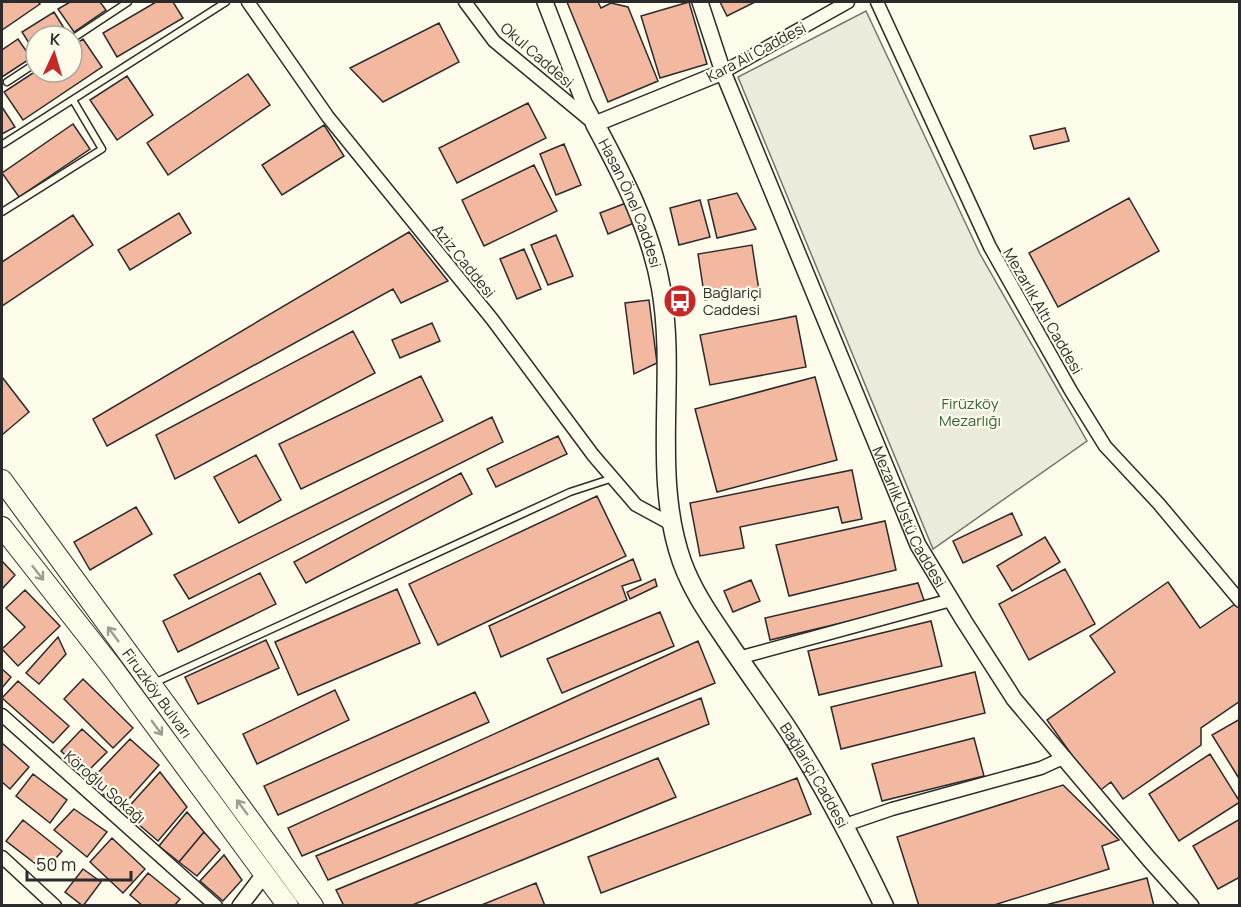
<svg xmlns="http://www.w3.org/2000/svg" width="1241" height="907" font-family="Manrope,sans-serif">
<rect width="100%" height="100%" fill="#fdfbea"/>
<!-- green -->
<path fill="#ecebdb" stroke="#74746e" stroke-width="1.5" d="M866,11L980,254L1087,441L933,549L738,77Z"/>
<!-- building -->
<path fill="#f2b8a0" stroke="#2b2b2b" stroke-width="1.5" d="M2,2H38L40,4L2,30Z
M70,2H100L106,10L74,32L58,9Z
M156,2H173L183,18L117,57L103,33Z
M567,2H598L601,8L611,3L628,7L658,81L608,102Z
M689,2L707,64L660,78L641,16Z
M720,2H755L727,16Z
M54,12L69,36H36V54L22,32Z
M439,23L459,62L383,102L350,68Z
M18,39L31,58L2,77V50Z
M83,39L102,67L23,120L4,92L36,71L72,72V47Z
M248,74L270,105L168,175L147,143Z
M127,76L153,115L117,140L90,100Z
M528,103L546,138L457,183L439,148Z
M2,107L15,127L2,134Z
M73,124L90,149L19,197L2,173Z
M324,125L344,156L282,195L262,165Z
M1065,128L1069,141L1034,149L1030,136Z
M564,144L581,185L556,195L540,154Z
M534,165L557,211L484,246L462,200Z
M737,193L756,229L717,238L708,200Z
M1129,198L1159,251L1058,307L1029,253Z
M700,200L710,237L679,245L670,208Z
M626,203L634,223L608,234L600,213Z
M179,213L191,233L130,270L118,250Z
M73,215L93,245L2,306V262Z
M409,232L448,281L401,303L393,289L107,446L93,419Z
M556,235L573,276L548,285L531,245Z
M752,245L759,291L705,300L698,254Z
M524,249L541,289L517,299L500,259Z
M649,300L657,363L634,374L625,303Z
M796,316L806,367L710,385L700,335Z
M432,323L440,341L400,358L392,340Z
M353,331L375,373L175,479L156,435Z
M421,376L443,421L301,489L279,444Z
M2,377L29,412L2,435Z
M815,377L837,460L717,492L695,409Z
M492,417L503,442L189,599L174,575Z
M558,436L567,454L496,487L487,469Z
M256,455L281,500L239,523L214,477Z
M852,470L862,519L842,523L838,507L740,527L744,548L700,556L690,503Z
M461,473L472,494L306,583L294,562Z
M597,496L626,556L438,645L409,584Z
M136,507L152,534L90,570L74,542Z
M1012,513L1022,535L963,563L953,541Z
M885,521L896,570L789,596L776,545Z
M1045,537L1060,562L1012,591L997,566Z
M633,559L641,580L622,586L627,600L501,657L489,626Z
M2,561L15,575L2,589Z
M1065,569L1095,624L1029,660L999,604Z
M260,573L276,604L178,652L163,621Z
M655,579L657,586L630,599L627,592Z
M751,580L760,601L733,612L724,591Z
M1168,582L1200,628L1238,602L1240,605V701L1201,728V745L1123,799L1111,782L1098,792L1047,720L1115,672L1090,636Z
M918,583L925,603L770,640L765,618Z
M397,589L420,643L298,695L275,642Z
M25,590L60,626L18,666L2,649L25,627L6,608Z
M660,612L674,646L562,693L547,659Z
M931,621L942,666L819,695L808,651Z
M58,637L66,654L39,684L26,673Z
M266,640L279,668L198,704L185,677Z
M698,641L715,683L302,856L288,828Z
M2,669L11,677L2,688Z
M975,672L985,713L841,749L831,707Z
M83,679L133,728L113,748L64,699Z
M18,681L69,726L53,743L2,698Z
M335,690L349,720L257,764L243,734Z
M475,692L489,722L278,815L264,786Z
M701,698L709,724L328,880L316,856Z
M1240,719V780L1212,735Z
M82,729L107,752L85,774L61,751Z
M974,738L984,776L882,801L872,764Z
M130,739L159,765L119,810L90,781Z
M2,743L29,767L10,789L2,782Z
M1210,754L1240,802L1179,841L1149,794Z
M658,758L676,797L410,906H344L336,890Z
M160,772L187,807L158,841L124,812Z
M33,774L67,800L50,823L16,796Z
M797,778L811,814L601,893L588,857Z
M1063,785L1119,840L1102,846L1109,869L991,906H919L897,837Z
M74,809L107,832L87,857L54,830Z
M187,812L204,832L179,862L159,846Z
M1240,819V877L1218,889L1193,846Z
M23,820L62,851L45,871L6,841Z
M204,832L220,850L197,876L179,862Z
M112,838L145,869L123,893L90,862Z
M224,855L242,880L223,901L200,881Z
M83,869L101,882L83,906L65,892Z
M148,873L180,899L174,906H143L130,895Z
M1147,878L1154,906H1042Z
M536,883L545,906H479Z"/>
<g fill="none" stroke-linecap="round" stroke-linejoin="round">
<defs>
<path id="service" d="M72,39L128,2
M7,82L36,63
M3,144L226,2
M2,212L102,149L73,100
M154,683L570,492L613,478"/>
<path id="minor" d="M248,2L328,117L492,319L593,455L636,505L671,524
M465,2L494,41L592,122
M877,2L990,247L1071,391L1105,446L1159,504L1240,601
M723,72L848,2
M738,658L951,600
M2,715L216,906
M845,825L892,809L1041,768L1065,757
M2,857L55,906"/>
<g id="tertiary">
<path d="M545,2L584,103L595,124L723,72"/>
<path id="s1" d="M700,2L723,72L918,545L964,621L1014,699L1149,859L1191,906"/>
<path d="M240,906L265,873"/>
</g>
<g id="secondary">
<path id="s2" d="M595,124C623,176 651,230 661,288C677,379 651,474 682,562C693,592 710,616 727,641C747,671 769,701 789,731C825,787 855,845 884,906"/>
</g>
<g id="primary">
<path id="s3" d="M2,480L313,906"/>
<path d="M2,527L112,667L288,906"/>
</g>
</defs>
<!-- service casing -->
<use href="#service" stroke="#2b2b2b" stroke-width="9"/>
<!-- minor casing -->
<use href="#minor" stroke="#2b2b2b" stroke-width="15"/>
<!-- tertiary casing -->
<use href="#tertiary" stroke="#2b2b2b" stroke-width="18"/>
<!-- secondary casing -->
<use href="#secondary" stroke="#2b2b2b" stroke-width="21"/>
<!-- primary casing -->
<use href="#primary" stroke="#2b2b2b" stroke-width="22"/>
<!-- service -->
<use href="#service" stroke="#fdfbea" stroke-width="6"/>
<!-- minor -->
<use href="#minor" stroke="#fdfbea" stroke-width="12"/>
<!-- tertiary -->
<use href="#tertiary" stroke="#fdfbea" stroke-width="15"/>
<!-- secondary -->
<use href="#secondary" stroke="#fdfbea" stroke-width="18"/>
<!-- primary -->
<use href="#primary" stroke="#fdfbea" stroke-width="20"/>
</g>
<!-- one-way arrows -->
<defs><path id="oneway-shaft" d="M-6 0H5M1.5-3L5.5 0L1.5 3" fill="none" stroke-width="1.6" stroke-linecap="round" stroke-linejoin="round" transform="scale(1.5)"/></defs>
<g stroke="#9e9d94">
<use href="#oneway-shaft" transform="translate(38 573) rotate(52)"/>
<use href="#oneway-shaft" transform="translate(113 634) rotate(-127)"/>
<use href="#oneway-shaft" transform="translate(157 728) rotate(54)"/>
<use href="#oneway-shaft" transform="translate(242 807) rotate(-126)"/>
</g>
<!-- icons -->
<defs>
<symbol id="bus-disc" viewBox="-11 -11 22 22"><circle r="9.5" fill="#c62828" stroke="#fdfbea"/><path d="M-5-6H5V4H4V6H2V4H-2V6H-4V4H-5ZM-3.5-4V0h7V-4ZM-3.5 1.2v1.5H-2V1.2ZM2 1.2v1.5H3.5V1.2Z" fill="#fff"/></symbol>
</defs>
<g fill-rule="evenodd">
<use href="#bus-disc" x="661" y="282" width="38" height="38"/>
</g>
<g text-anchor="middle" dominant-baseline="central" stroke-width="4.5" stroke-linejoin="round" paint-order="stroke">
<!-- street labels -->
<g font-size="15" fill="#2b2b2b" stroke="#fdfbea">
<text transform="translate(756 52) rotate(-28)">Kara Ali Caddesi</text>
<text transform="translate(537 55) rotate(41)">Okul Caddesi</text>
<text stroke="none"><textPath href="#s2" startOffset="87">Hasan Önel Caddesi</textPath></text>
<text transform="translate(464 261) rotate(51)">Aziz Caddesi</text>
<text transform="translate(1043 311) rotate(60)">Mezarlık Altı Caddesi</text>
<text stroke="none"><textPath href="#s1" startOffset="556">Mezarlık Üstü Caddesi</textPath></text>
<text stroke="none"><textPath href="#s3" startOffset="264">Firuzköy Bulvarı</textPath></text>
<text stroke="none"><textPath href="#s2" startOffset="705">Bağlariçi Caddesi</textPath></text>
<text transform="translate(105 787) rotate(41)">Köroğlu Sokağı</text>
</g>
<!-- poi labels -->
<g font-size="15" fill="#2b2b2b" stroke="#fdfbea" text-anchor="start">
<text x="703" y="292">Bağlariçi<tspan x="703" dy="17">Caddesi</tspan></text>
</g>
<!-- park labels -->
<g font-size="15" fill="#34623c" stroke="#fdfbea">
<text x="970" y="403">Firüzköy<tspan x="970" dy="17">Mezarlığı</tspan></text>
</g>
</g>
<!-- border -->
<rect width="1241" height="907" fill="none" stroke="#2b2b2b" stroke-width="6"/>
<!-- north arrow -->
<g transform="translate(54 54) rotate(4)"><circle r="28" fill="#fdfbea" stroke="#a9a89e" stroke-width="1.5"/>
<path d="M0-4.5L10 22L0 15L-10 22Z" fill="#c62828"/>
<text y="-9" font-size="16" font-weight="bold" text-anchor="middle" fill="#2b2b2b">K</text>
</g>
<!-- scale -->
<path d="M27 871v9h104v-9" fill="none" stroke="#2b2b2b" stroke-width="3"/>
<text x="36" y="871" font-size="18" fill="#2b2b2b" stroke="#fdfbea" stroke-width="4.5" paint-order="stroke">50 m</text>
</svg>
